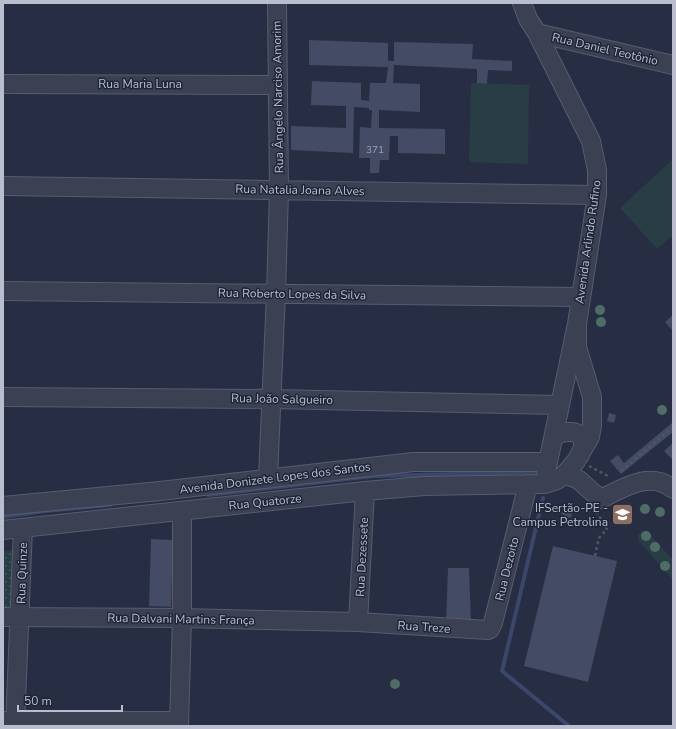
<svg xmlns="http://www.w3.org/2000/svg" width="676" height="729" font-family="'Nunito Sans',sans-serif">
<defs>
<pattern id="park-dots" width="8" height="8" patternUnits="userSpaceOnUse"><rect width="8" height="8" fill="#293d45"/><path d="M2 2h.1M6 6h.1" fill="none" stroke="#46575f" stroke-width="1.8" stroke-linecap="round"/></pattern>
</defs>
<rect width="100%" height="100%" fill="#272e44"/>
<!-- grass -->
<path fill="#293d45" d="M471,83L529,85L528,164L469,162Z
M673,159V235L657,249L620,208Z
M642,531L650,534L673,560V580L638,540V535Z"/>
<!-- park -->
<path fill="url(#park-dots)" d="M15,550L12,614L3,613V551Z"/>
<g fill="none" stroke-linecap="round" stroke-linejoin="round">
<!-- stream -->
<path stroke="#3b466b" stroke-width="4" d="M208,495L373,476L536,472
M543,498L502,671L569,726
M3,517L45,511L110,505"/>
</g>
<!-- building -->
<path fill="#444b64" d="M309,40L388,43V61H394V42L473,44L472,59L512,61V71L488,70L487,84L477,83V69L394,65L393,83L420,84V112L379,110V128L445,129V154L398,153V136H390L389,160H380L379,173H370V158H359L360,127L371,128L372,110H369V108L354,107L353,153L291,150V126L346,128V106L311,105L312,81L361,83V100L369,101L370,83H386L388,67L309,65Z
M673,315V331L665,322Z
M609,413L616,415L614,423L607,421Z
M673,422V432L621,474L610,461L618,455L624,463Z
M673,443V460L664,451Z
M567,504L574,511L570,518L561,514Z
M151,539L173,540L171,607L149,606Z
M553,546L617,561L588,682L524,666Z
M448,568H469L471,624H446Z"/>
<g fill="none" stroke-linecap="round" stroke-linejoin="round">
<defs>
<path id="minor" d="M522,3L528,19L537,33L591,141L597,170V195L577,324L546,472
M537,33L673,65
M3,84L277,85
M3,186L597,195
M3,291L581,297
M3,397L271,399L560,405
M554,436C563,431 582,428 583,443C584,447 581,451 580,455
M565,474L579,480L590,490L601,499C623,488 651,470 673,489
M268,478L276,293L279,191L277,3
M3,506L160,491L413,462H548
M3,530L365,491L424,486L545,484L557,480L565,474L576,461L590,437L592,426V397L577,347V324
M3,617L182,618L358,622L488,630L490,629L493,623L528,484
M358,622L365,491
M4,721H179
M15,726L23,528
M179,726L182,618V511"/>
</defs>
<!-- minor casing -->
<use href="#minor" stroke="#575c6e" stroke-width="20"/>
<!-- path -->
<path stroke="#475a61" stroke-width="2.5" stroke-dasharray="3 3" stroke-linecap="butt" d="M589,466L610,477
M621,471L673,427
M595,556L599,538L607,529L597,513"/>
<!-- minor -->
<use href="#minor" stroke="#3b4153" stroke-width="18"/>
</g>
<!-- trees -->
<g fill="#4f6c67">
<circle cx="600" cy="310" r="5"/>
<circle cx="601" cy="322" r="5"/>
<circle cx="662" cy="410" r="5"/>
<circle cx="645" cy="509" r="5"/>
<circle cx="660" cy="512" r="5"/>
<circle cx="646" cy="536" r="5"/>
<circle cx="655" cy="547" r="5"/>
<circle cx="665" cy="566" r="5"/>
<circle cx="395" cy="684" r="5"/>
</g>
<!-- icons -->
<defs>
<symbol id="university-square" viewBox="-11 -11 22 22"><rect x="-9" y="-9" width="18" height="18" rx="4" fill="#8d6e63" stroke="#202639"/><path d="M0-5L7-2L0 1L-7-2ZM-4 1L0 2.5L4 1V4Q0 6-4 4Z" fill="#fff"/></symbol>
</defs>
<g fill-rule="evenodd">
<use href="#university-square" x="610" y="502" width="25" height="25"/>
</g>
<g text-anchor="middle" dominant-baseline="central" stroke-width="3" stroke-linejoin="round" paint-order="stroke">
<!-- number labels -->
<g font-size="10" fill="#9ca0b3">
<text x="375" y="150">371</text>
</g>
<!-- street labels -->
<g font-size="12" fill="#b9bdcd" stroke="#202639">
<text transform="translate(605 49) rotate(13)">Rua Daniel Teotônio</text>
<text x="140" y="84">Rua Maria Luna</text>
<text transform="translate(278 97) rotate(-91)">Rua Ângelo Narciso Amorim</text>
<text transform="translate(300 190) rotate(1)">Rua Natalia Joana Alves</text>
<text transform="translate(588 242) rotate(-82)">Avenida Arlindo Rufino</text>
<text transform="translate(292 294) rotate(1)">Rua Roberto Lopes da Silva</text>
<text transform="translate(282 399) rotate(1)">Rua João Salgueiro</text>
<text transform="translate(275 478) rotate(-7)">Avenida Donizete Lopes dos Santos</text>
<text transform="translate(265 502) rotate(-6)">Rua Quatorze</text>
<text transform="translate(362 557) rotate(-87)">Rua Dezessete</text>
<text transform="translate(507 569) rotate(-76)">Rua Dezoito</text>
<text transform="translate(22 573) rotate(-88)">Rua Quinze</text>
<text transform="translate(181 619) rotate(1)">Rua Dalvani Martins França</text>
<text transform="translate(424 627) rotate(4)">Rua Treze</text>
</g>
<!-- poi labels -->
<g font-size="12" fill="#b9bdcd" stroke="#202639" text-anchor="end">
<text x="608" y="508">IFSertão-PE -<tspan x="608" dy="14">Campus Petrolina</tspan></text>
</g>
</g>
<!-- border -->
<rect width="676" height="729" fill="none" stroke="#b9bdcd" stroke-width="8"/>
<!-- scale -->
<path d="M18 705v6h104v-6" fill="none" stroke="#b9bdcd" stroke-width="2"/>
<text x="24" y="705" font-size="12" fill="#b9bdcd" stroke="#202639" stroke-width="3" paint-order="stroke">50 m</text>
</svg>
